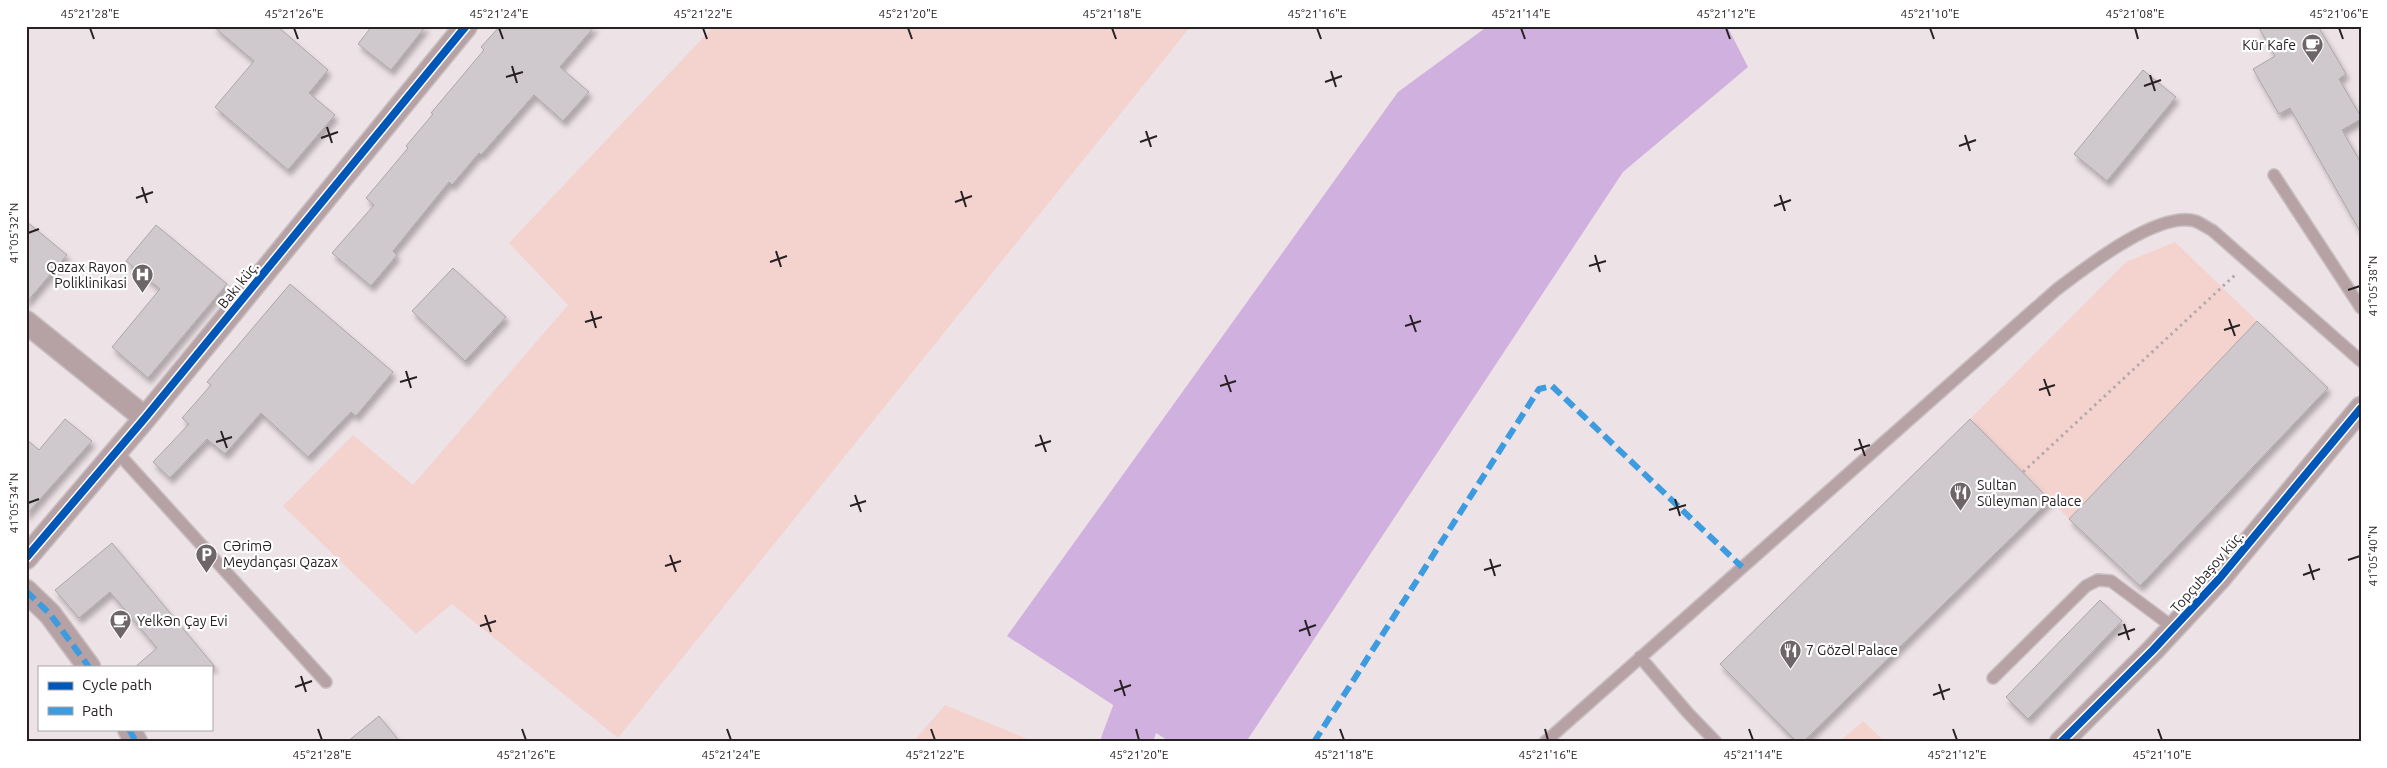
<svg xmlns="http://www.w3.org/2000/svg" width="2387" height="768" font-family="Ubuntu,sans-serif">
<defs>
<filter id="shadow"><feDropShadow dx="3" dy="5.5" stdDeviation="2.5" flood-color="#0004"/></filter>
</defs>
<rect width="100%" height="100%" fill="#ede2e6"/>
<!-- green -->
<path fill="#f4d3ce" d="M714,26H918L921,29L923,26H1191L618,738L452,604L416,634L283,506L353,435L413,485L568,305L509,243Z
M2175,242L2257,321L2069,519L1970,419L2126,262Z
M945,705L1035,742H913Z
M1863,721L1885,742H1839Z"/>
<!-- water -->
<path fill="#d0b0de" d="M1488,26H1727L1748,67L1623,172L1246,742H1170L1007,636L1398,92Z"/>
<g fill="none" stroke-linecap="round" stroke-linejoin="round">
<!-- river -->
<path stroke="#d0b0de" stroke-width="50" d="M1126,742L1159,655"/>
</g>
<!-- building -->
<path fill="#cfc8cc" stroke="#ada6a9" filter="url(#shadow)" d="M213,26H277L328,70L309,93L335,115L288,170L215,107L254,61Z
M372,26H426L391,70L358,44Z
M500,26H595L560,67L589,92L563,121L534,95L481,155L479,153L452,185L449,182L393,251L397,255L371,286L332,253L374,205L366,198L408,148L406,146L433,114L431,113L484,50L481,47Z
M2258,26H2318L2346,74L2339,79L2361,117V119L2342,130L2361,163V233L2290,108L2279,114L2253,69L2275,56Z
M2143,70L2176,97L2107,181L2074,154Z
M26,221L67,255L26,303Z
M156,225L227,284L148,378L112,347L160,289L126,261Z
M453,268L506,317L465,361L412,311Z
M290,284L393,372L356,416L351,412L308,457L261,413L225,454L207,439L170,478L153,462L189,424L182,418L211,385L207,382Z
M2257,321L2328,388L2140,586L2069,519Z
M65,419L92,441L26,515V439L39,450Z
M1970,419L2050,500L1803,742H1797L1720,664Z
M112,543L215,667H135L157,648L110,592L79,618L55,590Z
M2100,600L2122,621L2028,719L2006,697Z
M379,716L400,742H347Z"/>
<g fill="none" stroke-linecap="round" stroke-linejoin="round">
<defs>
<path id="lane" d="M2274,175L2361,308
M117,452L326,682
M1640,657L1688,713L1716,742
M1993,678L2086,586L2098,580L2111,581L2174,628
M1545,742L2056,290C2085,268 2157,211 2195,221C2201,223 2207,228 2212,230L2361,361"/>
<path id="street" d="M26,322L145,418
M26,558L145,418L466,26
M26,591L50,614L89,667
M129,729L136,742
M2061,742L2153,650L2219,579L2361,408"/>
</defs>
<!-- lane casing -->
<use href="#lane" stroke="#c9c0c4" stroke-width="14"/>
<!-- street casing -->
<use href="#street" stroke="#c9c0c4" stroke-width="25"/>
<!-- path -->
<path stroke="#b7a9ab" stroke-width="3" stroke-dasharray="2.5 4" stroke-linecap="butt" d="M2023,472L2235,275"/>
<!-- lane -->
<use href="#lane" stroke="#b6a2a5" stroke-width="11"/>
<!-- street -->
<use href="#street" stroke="#b6a2a5" stroke-width="22"/>
<!-- quiet -->
<path stroke="#3d9be0" stroke-width="6" stroke-dasharray="12 6" stroke-linecap="butt" d="M26,591L50,614L89,667
M129,729L136,742
M1314,742L1539,389L1552,386L1742,567"/>
<defs>
<path id="cycleway" d="M26,558L145,418L466,26
M2061,742L2153,650L2219,579L2361,408"/>
</defs>
<!-- cycleway casing -->
<use href="#cycleway" stroke="#fff" stroke-width="11"/>
<!-- cycleway -->
<use href="#cycleway" stroke="#0057b8" stroke-width="8"/>
</g>
<!-- ticks -->
<path fill="none" stroke="#282124" stroke-width="2" d="M90,28L94,39M294,28L298,39M499,28L503,39M703,28L707,39M908,28L912,39M1112,28L1116,39M1317,28L1321,39M1521,28L1525,39M1726,28L1730,39M1930,28L1934,39M2135,28L2138,39M2339,28L2343,39M512,66L517,83M1331,71L1336,87M2150,75L2155,91M506,77L523,72M1325,82L1342,76M2144,86L2161,80M327,127L332,143M1146,131L1151,147M1965,135L1970,151M321,138L338,132M1140,142L1157,136M1959,146L1976,140M142,187L147,203M961,191L966,207M1780,195L1785,211M136,198L153,192M955,202L972,196M1774,206L1791,200M28,233L39,229M776,251L781,267M1595,255L1600,272M770,262L787,256M1589,266L1606,261M2348,290L2360,286M591,311L596,328M1410,315L1416,332M2229,319L2235,336M585,322L602,317M1405,326L1421,321M2224,330L2240,325M406,371L411,388M1225,375L1231,392M2044,379L2050,396M400,382L417,377M1220,386L1236,381M2039,390L2055,385M221,431L227,448M1040,435L1046,452M1859,439L1865,456M216,442L232,437M1035,446L1051,441M1854,450L1870,445M855,495L861,512M1675,499L1680,516M28,503L39,499M850,506L866,501M1669,510L1686,505M670,555L676,572M1490,559L1495,576M2348,560L2360,556M2309,564L2314,580M665,566L681,561M1484,570L1501,565M2303,575L2320,569M485,615L491,632M1305,620L1310,636M2124,624L2129,640M480,626L496,621M1299,631L1316,625M2118,635L2135,629M301,676L306,692M1120,680L1125,696M1939,684L1944,700M295,687L312,681M1114,691L1131,685M1933,695L1950,689M318,729L322,740M522,729L526,740M727,729L731,740M931,729L935,740M1136,729L1139,740M1340,729L1344,740M1545,729L1548,740M1749,729L1753,740M1953,729L1957,740M2158,729L2162,740"/>
<!-- icons -->
<defs>
<symbol id="cafe-pin" viewBox="-11 -11 22 30"><path d="M0 17L-7.5 6A9.5 9.5 0 1 1 7.5 6Z" fill="#6d6568" stroke="#fff"/><path d="M-5.5-4.5H6V0H3Q3 3.5 0 3.5H-2.5Q-5.5 3.5-5.5 0ZM3-3.2v2h1.7v-2ZM-6 4.5H4V6H-6Z" fill="#fff"/></symbol>
<symbol id="hospital-pin" viewBox="-11 -11 22 30"><path d="M0 17L-7.5 6A9.5 9.5 0 1 1 7.5 6Z" fill="#6d6568" stroke="#fff"/><path d="M-5-5h3v3.5h4V-5h3V5h-3V1.5h-4V5h-3Z" fill="#fff"/></symbol>
<symbol id="restaurant-pin" viewBox="-11 -11 22 30"><path d="M0 17L-7.5 6A9.5 9.5 0 1 1 7.5 6Z" fill="#6d6568" stroke="#fff"/><path d="M-5-6h1v4h1v-4h1v4h1v-4h1v5L-1.5 .5V6h-2V.5L-5-1ZM5-6V6H3V1.5H1.5Q1.5-4 5-6Z" fill="#fff"/></symbol>
<symbol id="parking-pin" viewBox="-11 -11 22 30"><path d="M0 17L-7.5 6A9.5 9.5 0 1 1 7.5 6Z" fill="#6d6568" stroke="#fff"/><path d="M-3.5-5.5H1a3.5 3.5 0 0 1 0 7H-1V5.5H-3.5ZM-1-3.4V-.6H.8a1.4 1.4 0 0 0 0-2.8Z" fill="#fff"/></symbol>
</defs>
<g fill-rule="evenodd">
<use href="#cafe-pin" x="2300" y="32" width="25" height="34"/>
<use href="#hospital-pin" x="130" y="262" width="25" height="34"/>
<use href="#restaurant-pin" x="1948" y="480" width="25" height="34"/>
<use href="#parking-pin" x="194" y="542" width="25" height="34"/>
<use href="#cafe-pin" x="108" y="608" width="25" height="34"/>
<use href="#restaurant-pin" x="1778" y="638" width="25" height="34"/>
</g>
<g text-anchor="middle" dominant-baseline="central" stroke-width="4.5" stroke-linejoin="round" paint-order="stroke">
<!-- poi labels -->
<g font-size="14" fill="#282124" stroke="#fff" text-anchor="start">
<text x="2296" y="45" text-anchor="end">Kür Kafe</text>
<text x="127" y="267" text-anchor="end">Qazax Rayon<tspan x="127" dy="16">Poliklinikasi</tspan></text>
<text x="1977" y="485">Sultan<tspan x="1977" dy="16">Süleyman Palace</tspan></text>
<text x="223" y="546">Cərimə<tspan x="223" dy="16">Meydançası Qazax</tspan></text>
<text x="137" y="621">Yelkən Çay Evi</text>
<text x="1806" y="650">7 Gözəl Palace</text>
</g>
<!-- street labels -->
<g font-size="14" fill="#282124" stroke="#fff">
<text transform="translate(238 285) rotate(-51)">Bakı küç.</text>
<text transform="translate(2207 572) rotate(-49)">Topçubaşov küç.</text>
</g>
</g>
<!-- border -->
<rect width="2387" height="768" fill="none" stroke="#ffffff" stroke-width="55"/>
<!-- legend -->
<rect x="38" y="666" width="175" height="65" fill="#ffffff" stroke="#a9a6a7"/>
<rect x="48" y="682" width="25" height="8" fill="#0057b8" stroke="#a9a6a7"/>
<text x="82" y="690" font-size="15" fill="#282124">Cycle path</text>
<rect x="48" y="707" width="25" height="8" fill="#3d9be0" stroke="#a9a6a7"/>
<text x="82" y="716" font-size="15" fill="#282124">Path</text>
<rect x="28" y="28" width="2332" height="712" fill="none" stroke="#282124" stroke-width="2"/>
<g font-size="12" text-anchor="middle" fill="#282124">
<text x="90" y="18">45°21'28"E</text>
<text x="294" y="18">45°21'26"E</text>
<text x="499" y="18">45°21'24"E</text>
<text x="703" y="18">45°21'22"E</text>
<text x="908" y="18">45°21'20"E</text>
<text x="1112" y="18">45°21'18"E</text>
<text x="1317" y="18">45°21'16"E</text>
<text x="1521" y="18">45°21'14"E</text>
<text x="1726" y="18">45°21'12"E</text>
<text x="1930" y="18">45°21'10"E</text>
<text x="2135" y="18">45°21'08"E</text>
<text x="2339" y="18">45°21'06"E</text>
<text transform="translate(14 233) rotate(-90)" y="4">41°05'32"N</text>
<text transform="translate(2373 286) rotate(-90)" y="4">41°05'38"N</text>
<text transform="translate(14 503) rotate(-90)" y="4">41°05'34"N</text>
<text transform="translate(2373 556) rotate(-90)" y="4">41°05'40"N</text>
<text x="322" y="759">45°21'28"E</text>
<text x="526" y="759">45°21'26"E</text>
<text x="731" y="759">45°21'24"E</text>
<text x="935" y="759">45°21'22"E</text>
<text x="1139" y="759">45°21'20"E</text>
<text x="1344" y="759">45°21'18"E</text>
<text x="1548" y="759">45°21'16"E</text>
<text x="1753" y="759">45°21'14"E</text>
<text x="1957" y="759">45°21'12"E</text>
<text x="2162" y="759">45°21'10"E</text>
</g>
</svg>
